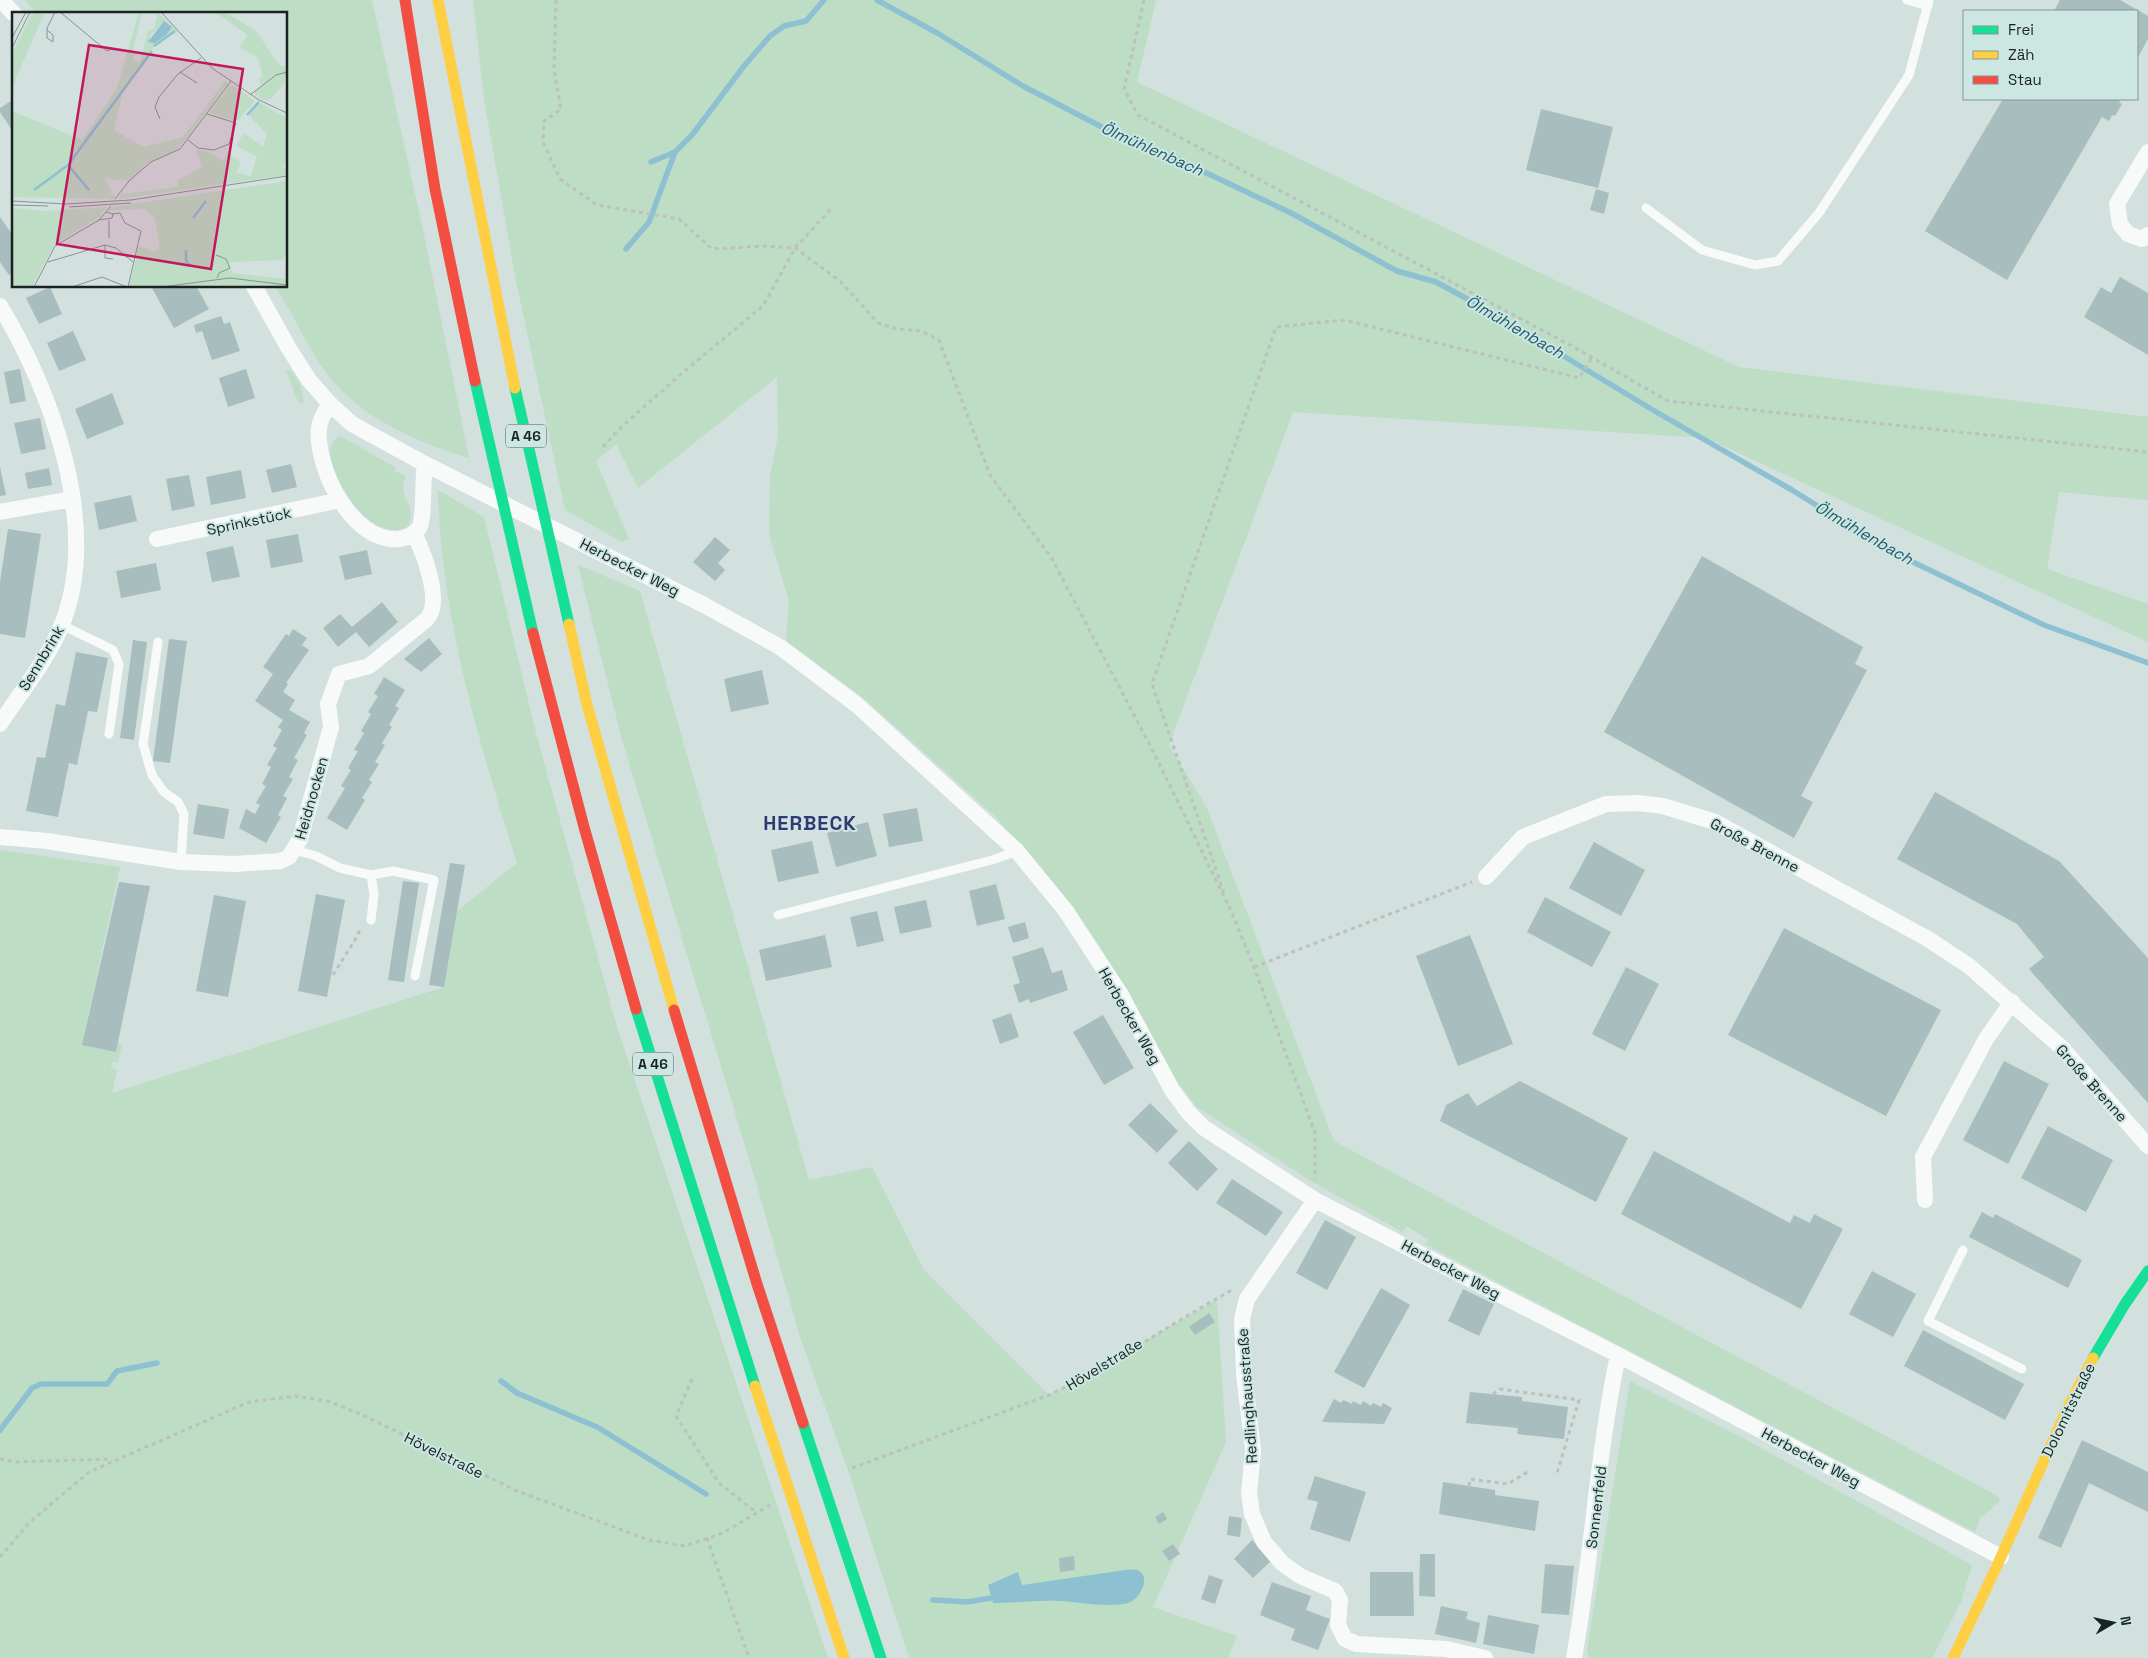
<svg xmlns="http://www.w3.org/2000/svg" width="2148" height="1658" font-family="'Space Grotesk',sans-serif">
<rect width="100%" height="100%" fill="#d2e0de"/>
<!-- green -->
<path fill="#bdddc5" d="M25,0H372L423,230L469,458C417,442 362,419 327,374C306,347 295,314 274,286H286V14H37Z
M473,0H1156L1137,82L1739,367L2148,417V500L2059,492L2047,569L2148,604V642L1706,438L1293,412L1169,745L1207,808L1334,1141L1996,1495L2000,1498L1998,1503L1980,1518L1975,1532L1425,1244L1428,1240L1407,1226L1402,1232L1309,1180L1197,1107L1179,1084L1123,985L1064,896L995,816L861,696L786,641L789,601L769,534L770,476L778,436L777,377L638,488L616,444L596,461L629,539L622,542L565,510L515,276L484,99Z
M290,370L300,384L304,402L299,404L286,371Z
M341,436L396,468L395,471L406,476C395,500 420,505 407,527C365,548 306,448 341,436Z
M438,490L484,517L536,733L617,1027L828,1658H0V850L120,867L82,1045L116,1052L118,1043L122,1044L118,1062H112L111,1068L117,1070L112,1093L444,987L457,911L517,863C479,742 441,618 438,490Z
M578,565L640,591L809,1180L872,1167L924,1270L1049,1395L1074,1383L1217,1299L1226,1442L1153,1607L1237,1636L1228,1658H909L850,1476L800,1337L753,1172L622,740Z
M1630,1381L1745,1439L1972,1565L1961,1602L1932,1658H1589L1587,1649Z"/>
<!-- water -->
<path fill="#8dc1d2" d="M1125,1570C1129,1570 1134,1569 1137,1570C1153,1577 1139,1600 1128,1603C1106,1608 1081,1602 1059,1601C1037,1600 1014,1603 993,1603L988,1585L1018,1572L1022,1585Z"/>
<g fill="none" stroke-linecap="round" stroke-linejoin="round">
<!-- stream -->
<path stroke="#8dc1d2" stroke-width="5.5" d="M877,0L939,34L1023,86L1123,138L1164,153L1291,213L1397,271L1436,282L1484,308L1658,413L1792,490L1890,551L2044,625L2148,663
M651,162L675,152
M626,249L649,222L675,152L692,135L744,66L770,36L784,26L806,21L824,0
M501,1381L517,1393L597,1427L706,1494
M0,1430L32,1388L41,1384H107L117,1371L157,1363
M933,1600L967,1602L991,1598"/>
</g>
<!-- building -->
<path fill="#a8bdbd" d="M2060,0H2120L2148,16V39L2137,59V11H2054Z
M14,99V133L0,112V108Z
M2003,99H2121L2119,102L2122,104L2115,116L2112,115L2109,121L2102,117L2007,280L1925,231Z
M1541,109L1613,127L1598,188L1526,170Z
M1596,189L1609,193L1604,214L1590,210Z
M0,217L14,237V272L9,275L0,262Z
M2120,277L2148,293V355L2084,317L2101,287L2111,293Z
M155,286H196L209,309L174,328L152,288Z
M50,287L62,314L39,324L26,298Z
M221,316L224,324L230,322L240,351L212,360L202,331L196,333L194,325Z
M73,331L86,360L59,371L47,343Z
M20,369L26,401L10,404L4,372Z
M246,369L255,398L228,407L219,378Z
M112,393L124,424L87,439L75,409Z
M40,418L46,449L21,454L14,423Z
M291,464L297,487L272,493L266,470Z
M0,467L6,495L0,496Z
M49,468L52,485L28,489L25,473Z
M241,470L246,498L211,505L206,477Z
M189,475L195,506L172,511L166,479Z
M131,495L137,521L99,530L94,503Z
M8,529L41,534L25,638L0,634V582Z
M298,534L303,562L271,568L266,540Z
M715,537L730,550L718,563L725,570L715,581L693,562Z
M233,546L240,577L212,582L206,552Z
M367,550L372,574L345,580L339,556Z
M1702,556L1863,647L1855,664L1867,670L1801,796L1813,802L1794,838L1604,732Z
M156,563L161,590L121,598L116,571Z
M382,602L398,622L369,647L356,632L338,647L323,628L340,614L352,627Z
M293,629L307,638L302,645L309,650L286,683L288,684L283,692L295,700L289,710L310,722L304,733L307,735L294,758L298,760L289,777L293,779L283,796L287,798L278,815L281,817L266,843L239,828L246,809L255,814L260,805L256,803L266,786L262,784L271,767L267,765L277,748L273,746L282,730L278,727L283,720L255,701L273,674L263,667L286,634L289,636Z
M429,638L442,654L421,672L404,659Z
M169,639L187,641L170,763L153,761Z
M133,640L147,642L134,740L120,738Z
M76,652L108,658L97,712L88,711L77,765L69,763L58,817L26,811L37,757L45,758L56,704L65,706Z
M762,670L769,704L731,712L724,679Z
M384,677L405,690L395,706L399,708L389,725L392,727L382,743L385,745L375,762L379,764L369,780L372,782L362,798L365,800L347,830L327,818L345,788L341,786L351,770L348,768L358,751L354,750L364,733L361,731L371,714L368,712L378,696L374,694Z
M1935,792L2059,861L2148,958V1103L2029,969L2044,957L2017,924L1897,859Z
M198,804L229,809L224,839L193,834Z
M917,808L923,841L889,847L883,814Z
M868,822L877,856L836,867L827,833Z
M812,841L819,873L778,882L771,850Z
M1594,842L1645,870L1621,916L1569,888Z
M450,863L465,865L444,987L429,985Z
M403,881L419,883L404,982L388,980Z
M119,882L150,886L116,1052L82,1045Z
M996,884L1005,919L977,926L969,891Z
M316,894L345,900L327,997L298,991Z
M214,895L246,901L228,997L196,991Z
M1545,897L1611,932L1592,967L1527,932Z
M926,900L932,927L900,934L894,907Z
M877,911L884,941L857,947L850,917Z
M1025,922L1029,938L1013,943L1008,927Z
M1784,928L1941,1010L1886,1116L1728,1035Z
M825,935L832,967L766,981L759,950Z
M1470,935L1513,1044L1458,1066L1416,956Z
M1043,947L1052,973L1062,970L1068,990L1030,1003L1029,999L1019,1003L1013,985L1020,983L1012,957Z
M1626,967L1659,984L1625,1051L1592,1034Z
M1011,1013L1019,1037L1000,1044L992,1020Z
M1103,1015L1134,1068L1104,1085L1073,1032Z
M2004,1061L2049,1084L2008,1164L1963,1140Z
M1520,1081L1628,1138L1596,1202L1440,1121L1446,1105L1468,1093L1477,1106Z
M1150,1103L1178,1131L1157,1153L1128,1125Z
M2048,1126L2113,1160L2086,1212L2021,1178Z
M1189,1141L1218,1169L1197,1191L1168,1163Z
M1654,1151L1790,1223L1794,1215L1810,1223L1814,1214L1843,1229L1801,1309L1621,1214Z
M1232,1179L1283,1212L1266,1236L1216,1203Z
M1982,1212L1993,1218L1995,1214L2082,1260L2068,1288L1969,1237Z
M1325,1220L1356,1237L1327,1290L1296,1273Z
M1872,1271L1916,1294L1893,1337L1849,1314Z
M1381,1288L1410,1305L1364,1388L1334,1372Z
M1463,1289L1494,1304L1479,1336L1448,1321Z
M1209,1313L1215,1322L1195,1335L1189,1327Z
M1923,1330L2024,1384L2005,1420L1904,1366Z
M1470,1392L1522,1397V1401L1568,1407L1564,1439L1517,1434L1518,1428L1466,1423Z
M1334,1399L1341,1403L1343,1400L1352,1404L1353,1401L1361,1405L1363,1401L1371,1406L1373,1403L1381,1407L1383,1403L1392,1408L1384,1424L1322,1422Z
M2082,1440L2148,1472V1512L2089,1483L2061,1548L2038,1538Z
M1315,1476L1366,1492L1350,1542L1310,1529L1318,1502L1307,1499Z
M1443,1482L1495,1490V1495L1539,1501L1535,1531L1439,1514Z
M1163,1512L1167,1519L1159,1524L1155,1517Z
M1229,1516L1242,1518L1240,1537L1227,1535Z
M1252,1540L1272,1560L1253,1578L1234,1559Z
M1173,1544L1180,1554L1169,1561L1162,1551Z
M1420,1554H1435V1597L1419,1596Z
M1074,1556L1075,1570L1060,1572L1059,1558Z
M1545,1564L1574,1566L1569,1615L1541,1613Z
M1370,1572H1413L1414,1616H1370Z
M1209,1575L1223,1580L1215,1604L1201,1599Z
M1272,1582L1311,1596L1306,1610L1330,1619L1318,1650L1291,1640L1295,1629L1260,1615Z
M1441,1606L1468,1612L1466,1619L1480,1623L1476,1643L1435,1634Z
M1488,1615L1539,1625L1534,1654L1483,1644Z"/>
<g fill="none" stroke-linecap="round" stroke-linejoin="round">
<!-- path -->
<path stroke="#bcc0bf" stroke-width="3" stroke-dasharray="4 4" stroke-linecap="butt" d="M556,0L554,69L561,109L544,121L543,142L560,179L597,205L679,219L712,249L764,246L795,248L840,281L878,323L897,329L921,331L939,340L990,475L1051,557L1154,753L1229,907
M1144,0L1124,89L1138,115L1570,345L1668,401L2148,452
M603,447L618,430L681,374L763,306L795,248L831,209
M1224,893L1152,684L1276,327L1344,320L1579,378L1592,358
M1229,906L1254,967L1315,1133V1179
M1254,967L1472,882
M333,975L358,935L360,928
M692,1379L676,1416L719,1483L757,1513
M1493,1394L1500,1389L1579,1400L1557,1473
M0,1459L15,1462L112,1459
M852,1468L1049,1395C1112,1365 1170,1324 1232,1290
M1469,1486L1470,1479L1508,1484L1529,1471
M707,1538L749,1658
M0,1557L30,1522L89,1472L249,1402L296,1396L328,1401L365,1416L517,1491L649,1540L685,1546L723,1533L770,1505"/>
<!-- lane -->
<path stroke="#f8fafa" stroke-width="9" d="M1907,0L1928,6
M1646,208L1702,250L1755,265L1778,261L1819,213L1909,75L1929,0
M62,625L113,650L119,664L109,734
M158,642L143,744L152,775L164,792L178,802L184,814L181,862
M295,850L316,856L340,868L371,875L393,871L434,880L415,976
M778,915L992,860L1017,851
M371,920L374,894L371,875
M1963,1250L1928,1321L2022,1369"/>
<!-- street -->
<path stroke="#f8fafa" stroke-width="16" d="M1,0L14,14
M2148,152L2117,204L2120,224L2128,234L2142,239L2148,235
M254,286L288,347L309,380L330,404L352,424L425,464L704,605L780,647L857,705L1017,851L1066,911L1121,995L1172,1090L1188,1112L1204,1128L1315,1200L1618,1355L2001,1557
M0,306C52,391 101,527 62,624C49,658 20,693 0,724
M330,404C325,411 320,419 319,428C315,468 353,544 399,539C407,538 414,535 419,528C425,517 422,480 425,464
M0,512L72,499
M157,539L340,500
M0,837L47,841L181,862L234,864L280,861L289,857L300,839L331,727L328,704L339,674L369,666L427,619C443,601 423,552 414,533
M1486,877L1523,837L1606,804L1638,803L1663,806L1715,822L1928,939L1969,966L2061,1047L2148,1146
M1315,1200L1247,1299L1242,1319L1244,1374L1253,1450L1249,1493L1252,1514L1264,1542L1282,1563L1300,1576L1335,1591L1340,1600L1338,1625L1345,1639L1357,1644L1446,1649L1485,1658
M1925,1200L1923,1157L1986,1039L2012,1002
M1574,1658C1592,1558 1597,1455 1618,1355"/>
<!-- fast -->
<path stroke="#16e098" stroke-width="11" d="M475,381L533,633
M515,388L569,624
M636,1009L755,1386
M2093,1358L2125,1304L2148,1271
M803,1423L881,1658"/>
<!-- slow -->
<path stroke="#ffcf43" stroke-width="11" d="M438,0L515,388
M569,624L587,705L674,1010
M755,1386L844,1658
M1953,1658L1996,1568L2067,1409L2093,1358"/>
<!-- jam -->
<path stroke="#f24e42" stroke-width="11" d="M405,0L435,189L475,381
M533,633L584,827L636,1009
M674,1010L757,1284L803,1423"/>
</g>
<g text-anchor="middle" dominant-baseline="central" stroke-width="4" stroke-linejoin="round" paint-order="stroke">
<!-- shield labels -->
<g fill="#cce6e2" stroke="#4f5e5c" stroke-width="1">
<rect x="506" y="424.5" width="40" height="23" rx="4"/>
<rect x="633" y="1052.5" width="40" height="23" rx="4"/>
</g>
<g font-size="14" font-weight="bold" fill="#1a2322">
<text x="526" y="436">A 46</text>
<text x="653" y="1064">A 46</text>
</g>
<!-- street labels -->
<g font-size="15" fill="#1a2322" stroke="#cce6e2">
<text transform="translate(249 521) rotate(-12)">Sprinkstück</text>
<text transform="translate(630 567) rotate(27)">Herbecker Weg</text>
<text transform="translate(41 658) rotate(-59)">Sennbrink</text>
<text transform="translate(311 798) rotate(-74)">Heidnocken</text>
<text transform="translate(1755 845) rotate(28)">Große Brenne</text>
<text transform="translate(1130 1016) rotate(60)">Herbecker Weg</text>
<text transform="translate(2092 1083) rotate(48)">Große Brenne</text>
<text transform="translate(1451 1269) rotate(28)">Herbecker Weg</text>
<text transform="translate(1104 1364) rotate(-31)">Hövelstraße</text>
<text transform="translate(1247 1396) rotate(-94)">Redlinghausstraße</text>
<text transform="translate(2068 1410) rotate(-64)">Dolomitstraße</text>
<text transform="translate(444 1455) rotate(26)">Hövelstraße</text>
<text transform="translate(1811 1457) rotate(28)">Herbecker Weg</text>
<text transform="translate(1596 1507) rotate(-83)">Sonnenfeld</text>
</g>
<!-- water labels -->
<g font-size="16" font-style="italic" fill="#225a6c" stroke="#cce6e2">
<text transform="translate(1152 149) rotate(24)">Ölmühlenbach</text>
<text transform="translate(1515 327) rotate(30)">Ölmühlenbach</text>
<text transform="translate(1864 533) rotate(30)">Ölmühlenbach</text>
</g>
<!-- district labels -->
<g font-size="20" font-weight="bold" letter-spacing="1" fill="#363873" stroke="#cce6e2">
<text x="810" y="823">HERBECK</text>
</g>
</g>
<!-- overview -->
<g transform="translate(12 12)">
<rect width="275" height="275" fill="#d2e0de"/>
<path d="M21,0H33L0,75V42ZM127,0H130L121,38L123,40L121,48L128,50L136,19L142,17L146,1L166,19L142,34L111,80L102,118L131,135L171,125L213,69L216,71L166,137L135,152L116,169L92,166L100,180L97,183L104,182L101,187L0,185V99L70,128L105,76ZM152,9L160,15L140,30L138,24ZM203,0H213L244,19L267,53L275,55L272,72L261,85L253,89L243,83V79L250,73L247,68L251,64L246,46L227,35L235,25L233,21ZM219,72L243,89L225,109L197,101ZM246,90L275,106V148L270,156L275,158V163L106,187L109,182L166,175V168L190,155L184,138L197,140L211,149L215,141L229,150L224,160L239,164L245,145L224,133L232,121L251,135L255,122L236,102ZM275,169V242L271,248L217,250L220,261L275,267V275H117L127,234L143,240L144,236L148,237L143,206L133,197L97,199L100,195ZM95,195L86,206L42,233L20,275H0V196L34,199Z" fill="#bdddc5" fill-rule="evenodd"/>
<path d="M152,9L160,15L155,22L143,31L136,30Z" fill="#8dc1d2"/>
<path fill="none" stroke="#8dc1d2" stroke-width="2.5" d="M142,34L163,19M235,103L247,90M56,153L77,178M22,178L56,153L140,39M181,206L194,189M174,238V249L179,254"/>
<path fill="none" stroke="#889493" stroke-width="1" d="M48,0L95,39L99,37L91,35M149,0L200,56L247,88L275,101M35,18L41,23V30L35,26V16L43,0M0,26L14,0M0,36L18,0M168,60L185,71M238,83L264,63L275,60M148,107L143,95L147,85L166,62L189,46M176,128L186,136L202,138L217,132L224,111L195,102M103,187L117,169L139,150L168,137L219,69M0,189L54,192L119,188L275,164M0,193L36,194M57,195L119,191M101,202L108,201L113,211L129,219L116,275M87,208L100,206L101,202L94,200M97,208V226M93,233V246L101,247M204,243L214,247L218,256L207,261L205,266M36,250L93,233L104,236L121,250M22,275L43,234L87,208L99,194M60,275L90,265L115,275M149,275L218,266L275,273"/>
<path fill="#c2185b" fill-opacity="0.15" stroke="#c2185b" stroke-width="2.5" d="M77,33L231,57L199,257L45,232Z"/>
<rect width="275" height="275" fill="none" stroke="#1a2322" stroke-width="2.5"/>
</g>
<!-- legend -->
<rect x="1963" y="10" width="175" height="90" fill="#cce6e2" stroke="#859895"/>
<rect x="1973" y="26" width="25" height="8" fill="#16e098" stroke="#859895"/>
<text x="2008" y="35" font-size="15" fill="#1a2322">Frei</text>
<rect x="1973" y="51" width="25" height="8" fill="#ffcf43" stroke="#859895"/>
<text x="2008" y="60" font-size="15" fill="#1a2322">Zäh</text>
<rect x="1973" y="76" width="25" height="8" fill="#f24e42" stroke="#859895"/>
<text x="2008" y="85" font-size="15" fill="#1a2322">Stau</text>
<!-- north arrow -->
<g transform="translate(2113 1623) rotate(81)" stroke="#cce6e2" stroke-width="4" paint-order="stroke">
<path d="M0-4L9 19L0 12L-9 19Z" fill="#1a2322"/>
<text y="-8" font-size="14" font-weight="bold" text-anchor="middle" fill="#1a2322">N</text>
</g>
</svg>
